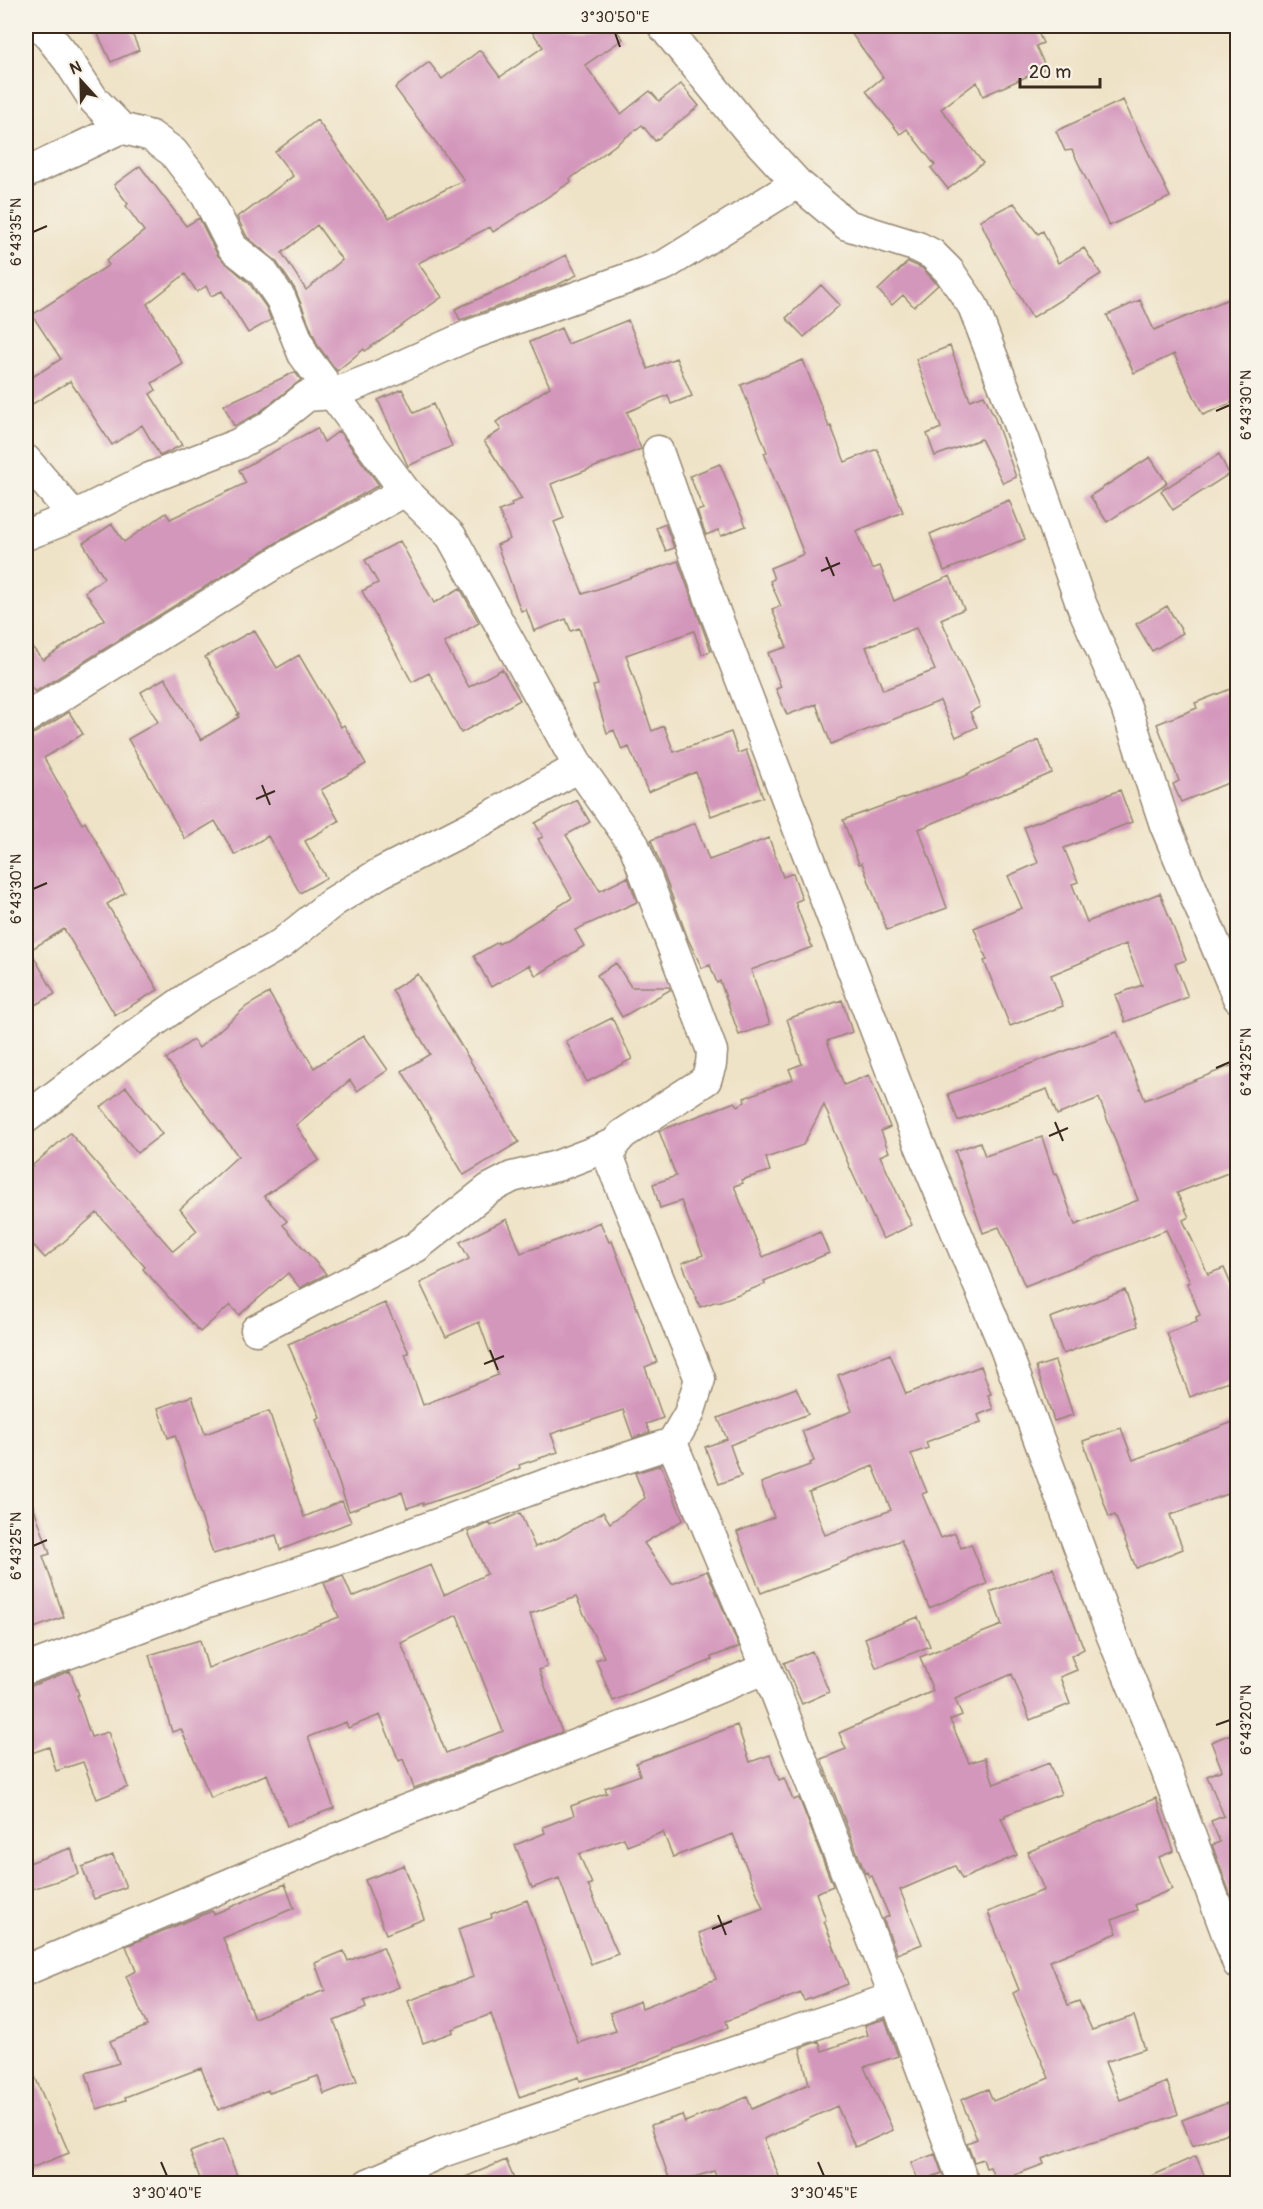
<svg xmlns="http://www.w3.org/2000/svg" width="1263" height="2209" font-family="Pangolin,sans-serif">
<rect width="100%" height="100%" fill="#f7f3e8"/>
<filter id="ink" filterUnits="userSpaceOnUse"><feTurbulence type="fractalNoise" baseFrequency=".0167" numOctaves="2"/><feDisplacementMap in="SourceGraphic" scale="12" xChannelSelector="R" yChannelSelector="G"/><feConvolveMatrix kernelMatrix="1 2 1 2 8 2 1 2 1" color-interpolation-filters="sRGB"/></filter>
<filter id="wash" filterUnits="userSpaceOnUse"><feTurbulence type="fractalNoise" baseFrequency=".008" numOctaves="4" result="noise"/><feDisplacementMap in="SourceGraphic" scale="24" xChannelSelector="R" yChannelSelector="G"/><feGaussianBlur stdDeviation="1.35" result="paint"/><feColorMatrix in="noise" values="0 0 0 0 0 0 0 0 0 0 0 0 0 0 0 0 0 1.4 0 .05"/><feComposite in="paint" operator="in"/></filter>
<g filter="url(#wash)">
<rect width="100%" height="100%" fill="#efe3c7"/>
<g id="blocks">
<!-- building -->
<path fill="#d497bc" fill-rule="evenodd" d="M94,26H129L139,50L111,62Z
M528,26H613L623,39L585,65L621,114L650,91L659,101L681,84L699,106L655,141L642,125L570,179L571,182L493,232L490,227L418,263L442,297L365,351L364,349L337,371L318,346L295,289L276,261L247,237L237,217L242,213L243,214L293,176L275,152L317,120L389,218L464,180L395,88L429,62L442,79L480,50L500,77L543,47ZM317,225L342,260L306,290L282,253Z
M846,26H1035L1043,43L1036,46L1046,68L983,96L977,82L941,109L983,163L948,189L931,168L935,165L907,129L900,134L866,91L883,77Z
M1123,100L1170,197L1109,226L1072,150L1065,151L1056,131Z
M140,166L186,226L199,218L218,256L249,283L266,307L271,320L248,333L222,291L211,296L206,286L197,292L185,274L147,304L183,364L152,383L156,390L150,394L182,445L160,456L142,425L112,445L70,381L26,408V381L61,359L32,315L109,265L106,261L144,231L126,206L128,204L114,185Z
M1014,203L1038,234L1043,231L1058,263L1084,248L1101,274L1032,318L996,254L980,220Z
M566,255L577,275L557,285L460,320L455,309L510,285Z
M908,262L922,268L938,285L914,307L903,295L892,305L878,290Z
M821,285L840,305L804,337L786,318Z
M1238,295V400L1203,415L1174,354L1134,373L1107,315L1140,300L1154,330Z
M628,320L648,369L676,358L692,396L671,404L668,395L627,412L641,449L551,484L564,518L554,522L583,594L678,561L711,651L702,654L694,631L626,655L652,731L664,726L674,752L731,732L738,753L746,750L763,797L711,816L696,772L648,792L629,747L622,750L614,730L607,733L593,686L598,685L579,628L571,631L566,619L534,631L526,609L521,611L497,545L510,539L499,511L512,506L511,503L522,499L484,441L501,430L496,422L550,387L530,342L561,328L568,344Z
M950,346L970,400L984,395L994,416L1016,477L1003,483L981,439L935,456L927,434L941,428L916,359Z
M803,360L829,427L831,426L845,462L877,449L903,512L856,531L872,569L880,566L894,601L950,576L964,609L941,619L980,707L970,712L977,727L956,737L940,701L831,744L816,704L787,715L776,689L781,687L768,653L787,647L772,609L781,606L770,581L774,579L770,568L804,554L764,453L767,452L741,385ZM916,628L935,670L883,690L866,647Z
M295,372L301,380L257,414L234,426L224,405Z
M402,389L414,413L433,404L452,446L408,466L378,400Z
M317,428L324,442L339,431L379,485L279,541L35,692L26,680V640L43,660L105,619L85,592L104,578L83,543L112,524L124,542L166,513L170,519L246,483L239,470Z
M1219,454L1229,474L1173,510L1161,491Z
M1150,457L1167,483L1107,522L1090,496Z
M720,464L746,526L721,536L718,530L706,535L697,511L703,509L690,476Z
M1009,500L1025,539L944,571L930,534Z
M665,524L674,548L666,551L656,528Z
M400,541L434,603L460,588L479,623L444,643L469,687L502,669L520,700L461,733L429,673L412,682L362,591L378,583L365,560Z
M1167,606L1183,633L1152,651L1136,624Z
M254,630L277,668L299,655L341,727L344,725L366,764L321,790L339,821L305,841L326,878L300,893L268,836L235,855L215,821L185,839L128,739L158,722L141,692L165,678L201,740L239,717L237,715L239,714L205,657Z
M1238,686V779L1181,802L1173,784L1179,781L1157,724L1197,708L1195,703Z
M69,712L83,734L44,758L82,824L85,822L125,893L107,904L158,990L115,1015L64,929L30,950L55,994L26,1010V735L35,733Z
M1039,740L1052,773L919,829L947,908L887,930L862,863L859,864L843,820L968,775L967,774Z
M1120,790L1132,822L1064,848L1078,882L1072,884L1087,922L1160,893L1186,960L1175,964L1188,997L1125,1022L1115,995L1142,985L1126,944L1051,975L1063,1006L1010,1026L984,961L987,960L974,928L1022,908L1008,876L1038,863L1024,827Z
M577,800L590,822L566,835L600,891L628,877L637,902L575,930L584,946L536,976L529,965L491,987L474,956L498,942L499,944L572,898L538,839L543,837L535,823Z
M695,823L709,860L769,838L783,877L793,873L802,899L795,902L812,947L751,970L770,1024L739,1035L720,981L717,983L710,965L702,968L688,939L651,840Z
M616,963L631,987H669L670,990L622,1017L597,975Z
M418,974L519,1142L464,1175L402,1071L430,1054L392,990Z
M269,993L314,1068L364,1035L388,1070L357,1091L350,1080L296,1125L319,1160L264,1196L287,1221L283,1225L326,1274L300,1288L288,1273L239,1315L230,1305L200,1332L143,1269L145,1267L97,1213L45,1258L26,1237V1171L70,1133L173,1251L197,1231L180,1209L238,1156L166,1059L193,1040L199,1048L247,1006Z
M842,1000L852,1032L827,1041L844,1085L869,1075L890,1127L881,1131L889,1152L880,1156L912,1225L883,1239L850,1168L824,1105L803,1145L766,1158L770,1171L741,1180L743,1183L734,1186L763,1257L820,1232L829,1253L764,1281L765,1284L718,1302L717,1301L700,1307L682,1263L703,1255L681,1201L660,1208L653,1184L676,1176L659,1131L735,1102L738,1106L745,1102L744,1098L793,1079L789,1069L802,1064L787,1019Z
M612,1018L632,1059L587,1082L566,1041Z
M1117,1032L1145,1100L1238,1063V1169L1177,1193L1189,1217L1183,1220L1208,1274L1224,1268L1238,1301V1377L1190,1397L1167,1333L1197,1322L1196,1317L1200,1315L1187,1283L1190,1282L1166,1230L1025,1286L999,1227L983,1233L955,1151L980,1142L985,1156L1042,1137L1054,1174L1057,1173L1075,1225L1138,1200L1099,1098L1057,1115L1047,1089L958,1121L948,1094Z
M126,1087L162,1134L137,1153L101,1107Z
M507,1219L521,1253L558,1240L600,1222L609,1242L612,1241L657,1362L645,1367L663,1418L646,1424L650,1432L633,1438L623,1410L551,1434L558,1452L519,1465L520,1468L477,1487L423,1505V1503L407,1508L402,1492L349,1511L316,1419L320,1417L288,1344L385,1303L409,1353L405,1354L423,1405L498,1375L479,1322L446,1337L420,1283L469,1259L460,1242Z
M1125,1290L1138,1326L1063,1354L1050,1318Z
M890,1354L906,1394L981,1366L991,1394L988,1395L993,1409L978,1415L981,1422L926,1442L928,1448L911,1454L927,1492L922,1494L941,1538L955,1533L961,1548L971,1544L987,1584L929,1608L901,1540L761,1593L737,1532L774,1517L761,1483L810,1465V1463L814,1461L802,1431L852,1411L838,1375ZM873,1466L891,1510L825,1535L809,1492Z
M1055,1361L1073,1415L1054,1421L1036,1367Z
M796,1388L808,1414L730,1445L741,1476L719,1484L705,1447L727,1439L718,1418Z
M192,1396L205,1434L269,1411L304,1517L342,1501L351,1522L280,1550L276,1535L213,1554L175,1435L168,1438L158,1408Z
M1238,1420V1490L1170,1515L1183,1549L1136,1568L1115,1515L1109,1517L1083,1441L1121,1428L1133,1460Z
M661,1465L683,1520L644,1543L672,1584L707,1571L739,1647L711,1657L712,1660L613,1701L596,1660L604,1657L576,1597L530,1614L547,1667L539,1670L562,1732L414,1788L403,1759L399,1761L380,1715L348,1728L346,1722L308,1737L334,1808L287,1826L267,1774L211,1798L181,1729L172,1732L149,1655L200,1640L208,1668L339,1617L324,1583L343,1576L352,1597L431,1565L444,1595L487,1574L468,1532L490,1523L491,1526L520,1513L535,1547L558,1538L603,1512L610,1523L645,1498L635,1473ZM457,1615L503,1731L446,1753L401,1643Z
M26,1494H29L50,1554L43,1556L64,1617L26,1631Z
M1053,1568L1084,1649L1071,1656L1077,1670L1060,1677L1070,1704L1030,1720L1012,1674L955,1699L962,1715L950,1720L969,1763L985,1758L994,1784L1049,1763L1061,1794L1005,1815V1817L1001,1818L1017,1855L962,1879L955,1866L900,1890L922,1944L897,1954L883,1919L889,1916L872,1876L869,1877L867,1872L865,1873L821,1759L846,1749L839,1733L933,1691L920,1657L1002,1625L990,1592Z
M918,1617L930,1646L876,1668L865,1638Z
M812,1651L829,1692L802,1704L784,1663Z
M70,1671L79,1695H77L91,1737L108,1732L128,1787L97,1799L83,1762L56,1771L49,1747L26,1755V1688Z
M737,1725L750,1762L770,1755L779,1780L784,1778L793,1800L799,1798L833,1886L816,1893L826,1920L824,1921L848,1984L804,2001L801,1993L726,2021L728,2028L630,2067L580,2081L579,2077L519,2097L491,2014L452,2029L453,2032L423,2043L408,2001L473,1977L458,1929L492,1918L491,1914L527,1900L578,2043L616,2031L610,2013L640,2001L642,2008L716,1979L699,1933L763,1908L733,1834L673,1857L663,1832L627,1846L624,1838L579,1854L592,1884L588,1885L618,1954L591,1964L559,1878L532,1888L515,1845L545,1833L543,1827L574,1815L571,1806L607,1793L605,1788L640,1775L636,1763Z
M1238,1731V1907H1235L1212,1845L1220,1842L1211,1821L1224,1816L1207,1776L1222,1770L1211,1742Z
M1156,1798L1174,1851L1159,1857L1172,1889L1135,1905L1137,1910L1112,1920L1117,1933L1050,1961L1068,2005L1079,2001L1092,2030L1134,2016L1145,2049L1105,2062L1120,2100L1167,2082L1178,2114L1141,2128L1081,2146L1080,2145L1042,2159L1044,2164L996,2182L990,2167L986,2168L983,2159L974,2162L967,2143L977,2139L961,2100L988,2089L993,2101L1049,2078L1013,1993L1019,1990L988,1912L1044,1890L1028,1852Z
M71,1848L79,1874L26,1891V1864Z
M113,1855L126,1887L94,1899L82,1867Z
M404,1865L424,1919L386,1934L365,1880Z
M285,1884L294,1908L223,1938L254,2018L325,1990L315,1963L344,1951L348,1961L383,1947L399,1987L364,2001L366,2008L334,2021L357,2081L324,2094L318,2076L269,2093L268,2090L218,2110L201,2068L125,2097L126,2100L97,2109L86,2073L119,2063L110,2041L147,2026L126,1976L136,1971L126,1946L212,1911L214,1914Z
M885,2019L898,2056L864,2067L893,2130L855,2147L837,2106L764,2139L782,2184H719L714,2171L671,2184L651,2125L682,2115L685,2122L747,2097L752,2109L809,2084L800,2048L819,2041L822,2051L868,2035L865,2025Z
M26,2055L58,2132H60L69,2153L26,2170Z
M1238,2099V2129L1192,2146L1182,2120Z
M223,2139L240,2184H202L190,2152Z
M935,2154L942,2173L919,2182L911,2163Z
M1196,2156L1208,2184H1134Z
M506,2160L516,2184H451V2183Z"/>
</g>
</g>
<g filter="url(#ink)">
<use href="#blocks" fill-opacity="0" stroke="#958672" stroke-width="1.5"/>
<g fill="none" stroke-linecap="round" stroke-linejoin="round">
<defs>
<path id="minor" d="M41,26L68,60L94,100L121,128L151,136L173,152L206,195L233,248L262,271L281,299L303,354L405,491L451,536L579,767L634,845L712,1051L711,1064L706,1080L623,1134L614,1144L609,1158L700,1379L689,1414L672,1443L766,1668L895,1997L964,2184
M663,26L748,130L797,183L847,225L918,247L932,254L949,271L973,306L1024,439L1080,601L1126,707L1165,825L1238,998
M26,173L121,128
M658,451L713,607L919,1143L1005,1348L1112,1636L1154,1737L1238,1964
M26,460L74,516
M26,535L74,516L150,478L238,444L267,428L307,396L333,394L381,375L470,335L665,265L797,183
M26,718L287,556L405,491
M26,1118L134,1036L196,992L281,944L333,902L380,873L482,821L579,767
M256,1330L416,1247L489,1189L512,1177L557,1166L614,1144
M26,1669L208,1602L353,1555L541,1486L672,1443
M26,1970L390,1816L661,1712L766,1668
M368,2184L442,2152L895,1997"/>
</defs>
<!-- minor casing -->
<use href="#minor" stroke="#958672" stroke-width="33"/>
<!-- minor -->
<use href="#minor" stroke="#fff" stroke-width="30"/>
</g>
</g>
<!-- ticks -->
<path fill="none" stroke="#3b2a1e" stroke-width="2" d="M615,33L620,47M33,232L47,226M1216,411L1230,405M826,557L834,576M821,571L840,563M262,785L270,805M256,799L275,791M33,889L47,883M1216,1068L1230,1062M1055,1122L1063,1141M1049,1136L1068,1128M490,1350L498,1370M484,1364L504,1356M33,1546L47,1540M1216,1725L1230,1720M718,1915L726,1935M712,1929L732,1921M161,2162L167,2176M818,2162L824,2176"/>
<!-- margin -->
<rect width="1263" height="2209" fill="none" stroke="#f7f3e8" stroke-width="66"/>
<!-- north arrow -->
<g transform="translate(81 81) rotate(338)" stroke="#f7f3e8" stroke-width="4.5" paint-order="stroke">
<path d="M0-4.5L10 22L0 15L-10 22Z" fill="#3b2a1e"/>
<text y="-9" font-size="16" font-weight="bold" text-anchor="middle" fill="#3b2a1e">N</text>
</g>
<!-- scale -->
<path d="M1020 78v9h80v-9" fill="none" stroke="#3b2a1e" stroke-width="3"/>
<text x="1029" y="78" font-size="18" fill="#3b2a1e" stroke="#f7f3e8" stroke-width="4.5" paint-order="stroke">20 m</text>
<rect x="33" y="33" width="1197" height="2143" fill="none" stroke="#3b2a1e" stroke-width="2"/>
<g font-size="15" text-anchor="middle" fill="#3b2a1e">
<text x="615" y="22">3°30'50"E</text>
<text transform="translate(16 232) rotate(-90)" y="5">6°43'35"N</text>
<text transform="translate(1246 405) rotate(-90)" y="5">6°43'30"N</text>
<text transform="translate(16 889) rotate(-90)" y="5">6°43'30"N</text>
<text transform="translate(1246 1062) rotate(-90)" y="5">6°43'25"N</text>
<text transform="translate(16 1546) rotate(-90)" y="5">6°43'25"N</text>
<text transform="translate(1246 1720) rotate(-90)" y="5">6°43'20"N</text>
<text x="167" y="2198">3°30'40"E</text>
<text x="824" y="2198">3°30'45"E</text>
</g>
</svg>
